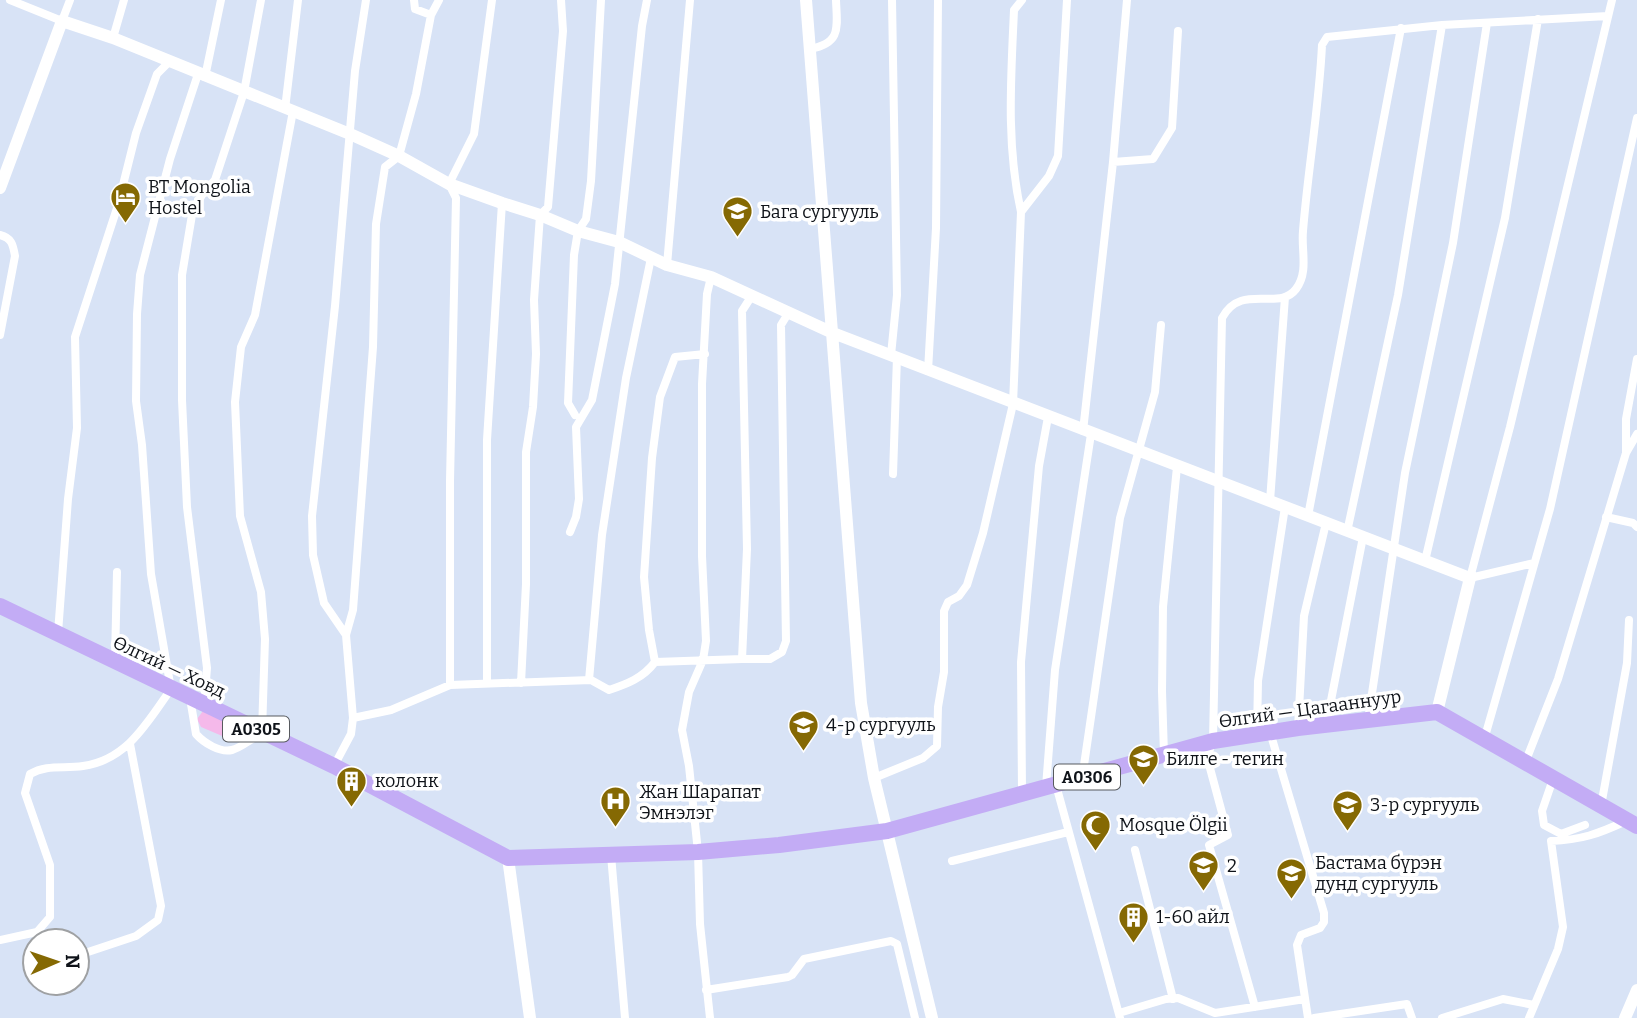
<svg xmlns="http://www.w3.org/2000/svg" width="1637" height="1018" font-family="Bitter,serif">
<rect width="100%" height="100%" fill="#d8e3f6"/>
<!-- green -->
<path fill="#f5b9ea" d="M203,711L241,729V739L234,741L201,727L197,719Z"/>
<g fill="none" stroke-linecap="round" stroke-linejoin="round">
<!-- street -->
<path stroke="#fff" stroke-width="8" d="M10,0L62,21L70,0
M414,0L415,9L431,15
M113,38L124,0
M810,49C842,43 837,27 836,0
M205,77L221,0
M285,109L298,0
M1113,162L1153,159L1172,128L1178,31
M1021,212C1006,145 1011,78 1014,10L1022,0
M0,235C12,238 13,245 15,256L0,335
M667,265L690,0
M751,297L742,311L747,549L742,659H770L782,652L786,641L781,325L789,312
M891,355L897,295L892,0
M928,371L936,228L938,0
M575,415L568,403L574,255L578,231L586,219L591,181L601,0
M1083,431L1113,162L1127,0
M1626,453V419L1637,359
M893,474L897,357
M1270,501L1285,297
M1308,516L1401,28
M1606,517L1633,523L1637,527
M570,532L576,517L579,499L576,427L592,400L615,284L642,26L647,0
M1347,532L1398,295L1442,25
M1425,561L1505,218L1538,19
M1534,563L1470,578L1510,427L1612,0
M58,633L68,499L77,428L75,337L118,205L136,133L157,74L169,62
M346,635L324,603L313,555L312,516L335,306L355,71L366,0
M115,660L117,572
M655,662L649,630L644,577L652,458L660,397L675,357L705,354
M589,680L602,535L626,378L651,258
M487,683V440L502,203
M521,683L526,584V452L533,407L536,354L534,300L540,215L548,207L563,31L561,0
M450,685V481L456,198L449,184L474,134L492,0
M190,698L196,734C204,743 220,753 232,750C243,747 252,737 263,734
M204,705L207,668L187,507L182,400V275L193,209L204,192L215,180L244,92L261,0
M353,718L346,635L353,610L373,347L376,224L385,167L399,156L416,94L431,15L439,0
M1368,720L1405,473L1453,243L1487,23
M1326,726L1363,537
M1298,728L1304,616L1326,523
M262,732L265,639L261,592L240,516L235,402L241,347L255,315L293,111
M1270,732L1324,913V922L1320,928L1301,935L1297,945L1308,1018
M1257,734L1258,681L1285,507
M1484,740L1550,509L1637,118
M1164,755L1162,691L1163,607L1177,467
M1525,763L1558,679L1626,453L1637,434
M334,766L351,734L353,718L391,710L450,685L591,680L609,690C627,684 643,678 655,662L742,659
M874,778L923,758L937,746L938,707L944,672V611L948,602L959,596L967,585L983,533L1013,404L1021,212L1049,176L1058,156L1067,0
M1082,779L1120,518L1155,392L1161,325
M1552,782L1542,811L1544,825L1561,834L1585,825
M1056,785L1120,1018
M1046,787L1055,670L1091,434
M1022,793L1021,662L1039,466L1048,417
M1601,806L1627,663L1629,620
M1135,850L1173,999
M611,855L625,1018
M952,861L1068,832
M0,940L37,932L50,917V865L25,793L30,774C47,764 64,769 83,766C127,760 147,723 171,689L151,574L142,445L136,401L137,314L140,275L170,159L198,74
M79,955L136,936L158,920L161,906L130,744
M706,990L788,977L792,975L804,959L891,941L897,944L915,1018
M1255,1007L1209,845L1228,835L1207,757L1213,741L1222,318C1241,282 1279,312 1296,289C1309,272 1301,250 1303,231C1308,169 1319,108 1322,45L1327,37L1442,25L1608,16
M1119,1013L1166,999L1178,998L1215,1013L1305,999
M710,1018L700,924L698,852L689,766L682,730L689,692L703,660L706,641L702,556V384L707,294L711,277
M1314,1018L1407,1004L1412,1018
M1442,1018L1503,999L1534,1005
M1529,1018L1558,949L1563,927L1551,841C1581,840 1598,834 1626,821"/>
<!-- secondary -->
<path stroke="#fff" stroke-width="12" d="M806,0L861,703L874,778L932,1018
M0,188L62,21L113,38L350,134L399,156L449,184L502,203L540,215L578,231L619,242L667,265L711,277L833,333L1470,578L1437,712
M508,858L530,1018
M1625,1018L1637,990"/>
<!-- highway -->
<path stroke="#c3acf5" stroke-width="16" d="M0,606L334,766L508,858L698,852L779,845L887,831L1213,741L1298,728L1437,712L1637,826"/>
</g>
<!-- icons -->
<defs>
<symbol id="hotel-pin" viewBox="-11 -11 22 30"><path d="M0 17L-7.5 6A9.5 9.5 0 1 1 7.5 6Z" fill="#856903" stroke="#fff"/><path d="M-6-4.5h1.5V1H6V5H4.5V3h-9V5H-6ZM-4 0a1.8 1.8 0 1 1 3.6 0ZM.5 0V-2.5h3Q6-2.5 6 0Z" fill="#fff"/></symbol>
<symbol id="school-pin" viewBox="-11 -11 22 30"><path d="M0 17L-7.5 6A9.5 9.5 0 1 1 7.5 6Z" fill="#856903" stroke="#fff"/><path d="M0-5L7-2L0 1L-7-2ZM-4 1L0 2.5L4 1V4Q0 6-4 4Z" fill="#fff"/></symbol>
<symbol id="building-pin" viewBox="-11 -11 22 30"><path d="M0 17L-7.5 6A9.5 9.5 0 1 1 7.5 6Z" fill="#856903" stroke="#fff"/><path d="M-4-6H4V6H1V3H-1V6H-4ZM-2.5-4.3h1.7v1.8h-1.7ZM.8-4.3h1.7v1.8H.8ZM-2.5-1h1.7V.8h-1.7ZM.8-1h1.7V.8H.8Z" fill="#fff"/></symbol>
<symbol id="hospital-pin" viewBox="-11 -11 22 30"><path d="M0 17L-7.5 6A9.5 9.5 0 1 1 7.5 6Z" fill="#856903" stroke="#fff"/><path d="M-5-5h3v3.5h4V-5h3V5h-3V1.5h-4V5h-3Z" fill="#fff"/></symbol>
<symbol id="mosque-pin" viewBox="-11 -11 22 30"><path d="M0 17L-7.5 6A9.5 9.5 0 1 1 7.5 6Z" fill="#856903" stroke="#fff"/><path d="M3.5-4.9A6 6 0 1 0 3.5 4.9A5 5 0 1 1 3.5-4.9Z" fill="#fff"/></symbol>
</defs>
<g fill-rule="evenodd">
<use href="#hotel-pin" x="108" y="180" width="35" height="47"/>
<use href="#school-pin" x="720" y="194" width="35" height="47"/>
<use href="#school-pin" x="786" y="708" width="35" height="47"/>
<use href="#school-pin" x="1126" y="742" width="35" height="47"/>
<use href="#building-pin" x="334" y="764" width="35" height="47"/>
<use href="#hospital-pin" x="598" y="784" width="35" height="47"/>
<use href="#school-pin" x="1330" y="788" width="35" height="47"/>
<use href="#mosque-pin" x="1078" y="808" width="35" height="47"/>
<use href="#school-pin" x="1186" y="848" width="35" height="47"/>
<use href="#school-pin" x="1274" y="856" width="35" height="47"/>
<use href="#building-pin" x="1116" y="900" width="35" height="47"/>
</g>
<g text-anchor="middle" dominant-baseline="central" stroke-width="7" stroke-linejoin="round" paint-order="stroke">
<!-- shield labels -->
<g fill="#fff" stroke="#575a5e" stroke-width="2">
<rect x="223" y="716.5" width="66" height="25" rx="5"/>
<rect x="1054" y="764.5" width="66" height="25" rx="5"/>
</g>
<g font-size="16" font-weight="bold" fill="#0f1319">
<text x="256" y="729">A0305</text>
<text x="1087" y="777">A0306</text>
</g>
<!-- poi labels -->
<g font-size="18" fill="#0f1319" stroke="#fff" text-anchor="start">
<text x="148" y="187">BT Mongolia<tspan x="148" dy="21">Hostel</tspan></text>
<text x="760" y="212">Бага сургууль</text>
<text x="826" y="725">4-р сургууль</text>
<text x="1166" y="759">Билге - тегин</text>
<text x="375" y="781">колонк</text>
<text x="639" y="792">Жан Шарапат<tspan x="639" dy="21">Эмнэлэг</tspan></text>
<text x="1370" y="805">3-р сургууль</text>
<text x="1119" y="825">Mosque Ölgii</text>
<text x="1315" y="863">Бастама бүрэн<tspan x="1315" dy="21">дунд сургууль</tspan></text>
<text x="1227" y="866">2</text>
<text x="1156" y="917">1-60 айл</text>
</g>
<!-- street labels -->
<g font-size="18" fill="#0f1319" stroke="#fff">
<text transform="translate(169 667) rotate(25)">Өлгий — Ховд</text>
<text transform="translate(1310 709) rotate(-8)">Өлгий — Цагааннуур</text>
</g>
</g>
<!-- north arrow -->
<g transform="translate(56 962) rotate(88)"><circle r="33" fill="#ffffff" stroke="#9fa1a3" stroke-width="2"/>
<path d="M0-5L12 26L0 18L-12 26Z" fill="#856903"/>
<text y="-10" font-size="19" font-weight="bold" text-anchor="middle" fill="#0f1319">N</text>
</g>
</svg>
